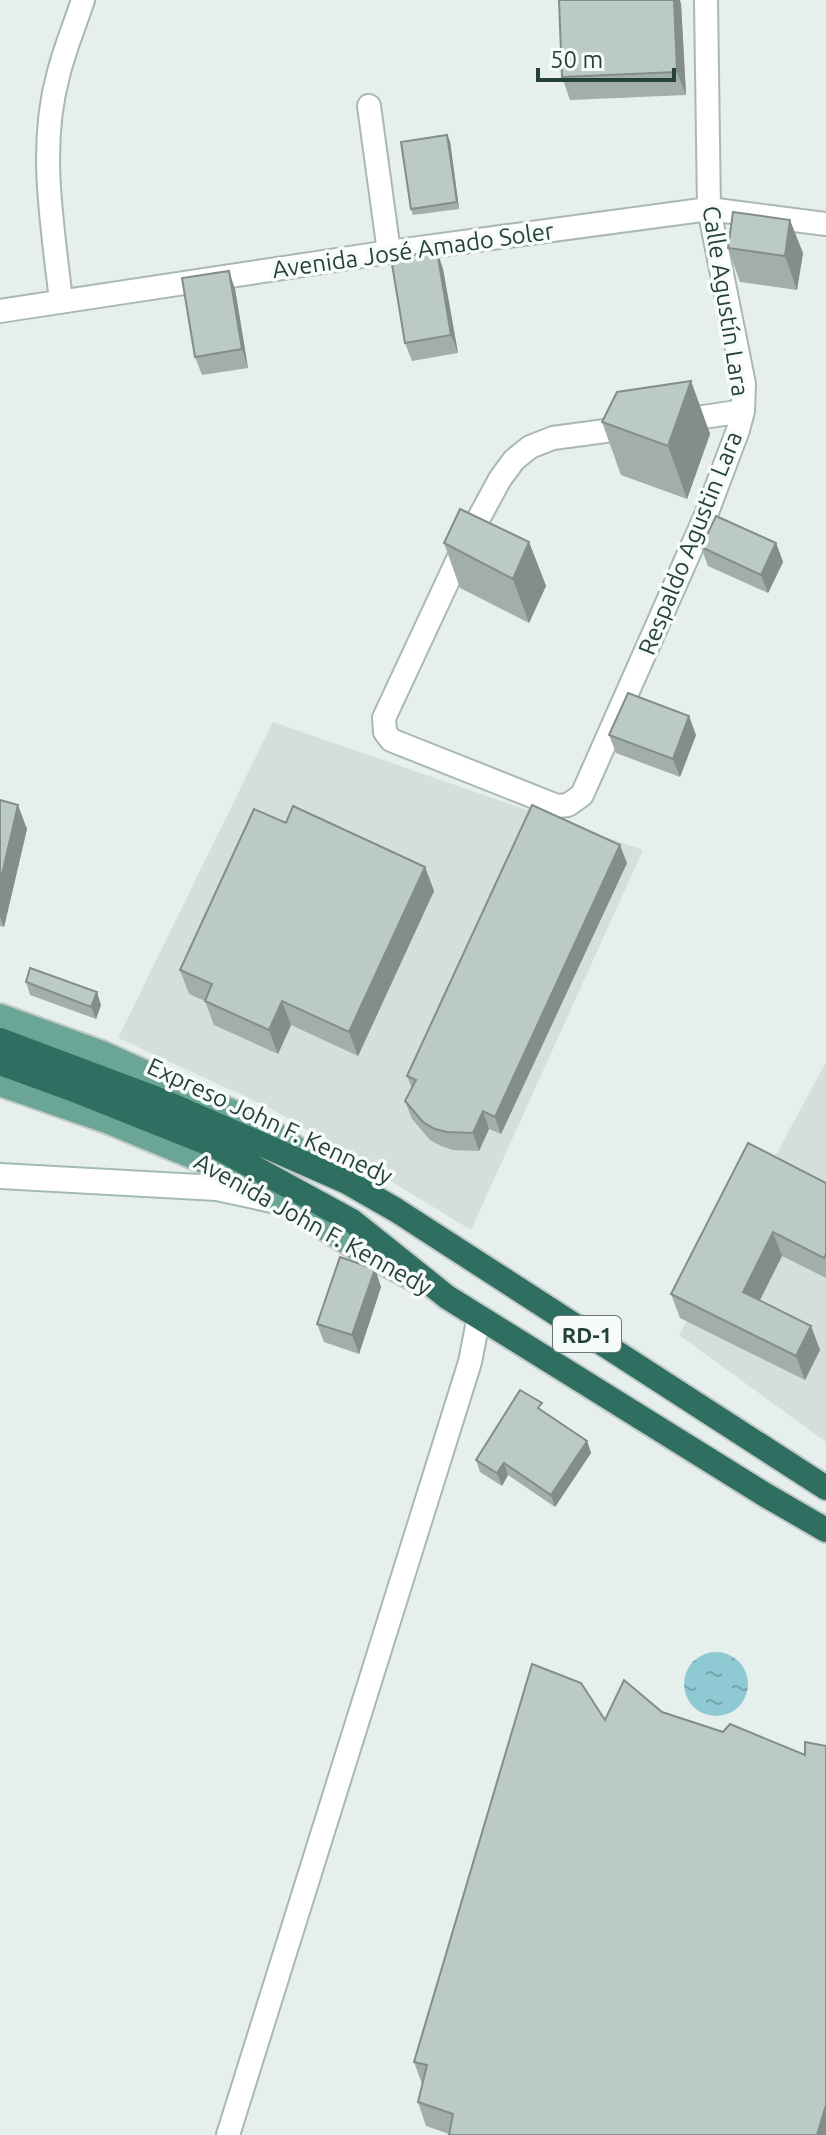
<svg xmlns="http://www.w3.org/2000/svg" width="826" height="2135" font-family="Ubuntu,sans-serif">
<defs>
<pattern id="water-ripples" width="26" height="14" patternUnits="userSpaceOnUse" patternTransform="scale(2)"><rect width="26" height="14" fill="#8ec9d4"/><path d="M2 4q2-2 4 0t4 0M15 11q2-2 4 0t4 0" fill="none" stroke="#74a5ad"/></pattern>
</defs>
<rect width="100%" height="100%" fill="#e6efeb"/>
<!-- built -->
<path fill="#d4dfda" d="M273,722L643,850L471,1230L272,1109L118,1038Z
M826,1062V1442L679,1335Z"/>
<!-- water -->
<path fill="url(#water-ripples)" d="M684 1684a32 32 0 1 1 64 0a32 32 0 1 1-64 0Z"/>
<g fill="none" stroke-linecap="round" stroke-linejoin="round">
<defs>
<path id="street" d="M369,106L389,252
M61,301C53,227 38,149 58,76C64,50 75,25 83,0
M0,311L389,252L709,209L826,224
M677,421L743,411
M635,427L553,438L530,447L514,460L500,479L467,540L384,718L385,732L391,740L557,806L568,805L582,795L706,515L738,430L743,411L744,384L709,209L706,0
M228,2135L470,1362L479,1316"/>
<path id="secondary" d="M0,1176L217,1188L272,1200"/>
<path id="primary" d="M0,1016L102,1053L261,1125L315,1161
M0,1084L109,1122L213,1165L284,1203L360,1250L416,1280"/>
<path id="highway" d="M0,1040L160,1100L347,1182L396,1210L826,1488
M0,1063L77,1091L215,1146L352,1221L447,1297L767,1496L826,1530"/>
</defs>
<!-- street casing -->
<use href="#street" stroke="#a8b8b2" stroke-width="26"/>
<!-- secondary casing -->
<use href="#secondary" stroke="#a4bbb3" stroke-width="28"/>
<!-- primary casing -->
<use href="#primary" stroke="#c2cac8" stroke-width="28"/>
<!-- highway casing -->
<use href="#highway" stroke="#c2cac8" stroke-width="28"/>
<!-- street -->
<use href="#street" stroke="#fff" stroke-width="22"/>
<!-- secondary -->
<use href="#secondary" stroke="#fff" stroke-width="24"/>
<!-- primary -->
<use href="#primary" stroke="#6aa596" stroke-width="24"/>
<!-- highway -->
<use href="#highway" stroke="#2f6f62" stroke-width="24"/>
</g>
<!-- wall -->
<path fill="#a1aea9" d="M681,4L686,95L570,100L562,77Z
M450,141L459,209L413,215L411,209Z
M728,248L803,253L797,290L740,282Z
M437,251L443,269L458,353L412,361L405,343Z
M235,289L248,368L202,375L195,357Z
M691,381L710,434L687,499L621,475L602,422Z
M529,542L546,586L529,623L460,588L444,543Z
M776,543L783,562L768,593L708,566L701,547Z
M609,735H696L680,777L616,753Z
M0,800L27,829L4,927L0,926Z
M286,823L425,867L434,891L358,1056L291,1025L278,1054L214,1025L205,1001L189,994L180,970Z
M627,863L501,1134L489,1129L479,1151L453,1150L441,1146L430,1140L412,1119L405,1101L412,1089L407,1076Z
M26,982L101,1005L96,1019L30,995Z
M826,1183V1278L782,1256L760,1300L811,1326L820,1350L805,1380L680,1318L671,1294Z
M375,1269L381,1287L359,1354L324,1342L317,1324Z
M545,1413L587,1441L591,1453L555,1507L508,1475L502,1486L480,1472L476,1460Z
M662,1712L723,1732L805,1755L826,1746L449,2134L426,2126L418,2102L422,2084L414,2062L605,1720Z"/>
<!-- shaded-wall -->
<path fill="#838d89" d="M674,0H680L681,4L686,95L677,72Z
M447,135L450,141L459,209L457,202Z
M790,220L803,253L797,290L785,256Z
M437,251L443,269L458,353L451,335Z
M229,271L235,289L248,368L242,349Z
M691,381L710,434L687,499L668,446Z
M529,542L546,586L529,623L513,579Z
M776,543L783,562L768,593L761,575Z
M689,716L696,735L680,777L673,759Z
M18,805L27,829L4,927L0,916V883Z
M620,845L627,863L501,1134L495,1117Z
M425,867L434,891L358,1056L349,1032Z
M97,992L101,1005L96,1019L91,1007Z
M282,1001L291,1025L278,1054L269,1030Z
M483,1111L489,1129L479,1151L473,1133Z
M773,1232L782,1256L752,1316L743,1292Z
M375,1269L381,1287L359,1354L352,1335Z
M811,1326L820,1350L805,1380L796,1356Z
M587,1441L591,1453L555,1507L551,1495Z
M504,1463L508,1475L502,1486L497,1473Z
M826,2105V2135H817Z"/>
<!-- building -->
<path fill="#bbcac4" stroke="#838d89" stroke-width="2" d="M559,0H674L677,72L562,77Z
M447,135L457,202L411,209L401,142Z
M733,212L790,220L785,256L728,248Z
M437,251L451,335L405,343L391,258Z
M229,271L242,349L195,357L182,278Z
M691,381L668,446L602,422L617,392Z
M460,509L529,542L513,579L444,543Z
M716,516L776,543L761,575L701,547Z
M628,693L689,716L673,759L609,735Z
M0,800L18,805L0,883Z
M532,805L620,845L495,1117L483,1111L473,1133L447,1132L435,1129L423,1122L405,1101L416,1080L407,1076Z
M293,806L425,867L349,1032L282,1001L269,1030L205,1001L212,984L180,970L254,809L286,823Z
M30,968L97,992L91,1007L26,982Z
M748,1143L826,1183V1254L824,1258L773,1232L743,1292L811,1326L796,1356L671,1294Z
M340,1257L375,1269L352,1335L317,1324Z
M520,1390L542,1403L538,1408L587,1441L551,1495L504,1463L497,1473L476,1460Z
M532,1664L581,1683L605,1720L624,1680L662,1712L723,1732L730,1724L805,1755V1742L826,1746V2105L817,2135H449L453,2114L418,2102L427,2065L414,2062Z"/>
<g text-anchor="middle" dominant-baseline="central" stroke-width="7" stroke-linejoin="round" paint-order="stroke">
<!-- shield labels -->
<rect fill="#f7fbf9" stroke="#637a73" stroke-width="2" x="553" y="1316" width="68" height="36" rx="6"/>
<g font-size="22" font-weight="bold" fill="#24423a">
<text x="587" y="1334">RD-1</text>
</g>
<!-- street labels -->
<g font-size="24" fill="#24423a" stroke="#f7fbf9">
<text transform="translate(413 250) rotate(-8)">Avenida José Amado Soler</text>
<text transform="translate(726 301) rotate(81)">Calle Agustín Lara</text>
<text transform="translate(690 543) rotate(-68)">Respaldo Agustin Lara</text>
<text transform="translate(270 1121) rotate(25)">Expreso John F. Kennedy</text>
<text transform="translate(313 1224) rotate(29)">Avenida John F. Kennedy</text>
</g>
</g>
<!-- scale -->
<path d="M538 68v12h136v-12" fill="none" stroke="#24423a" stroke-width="4"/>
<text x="550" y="68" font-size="24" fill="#24423a" stroke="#f7fbf9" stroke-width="6" paint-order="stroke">50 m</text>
</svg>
